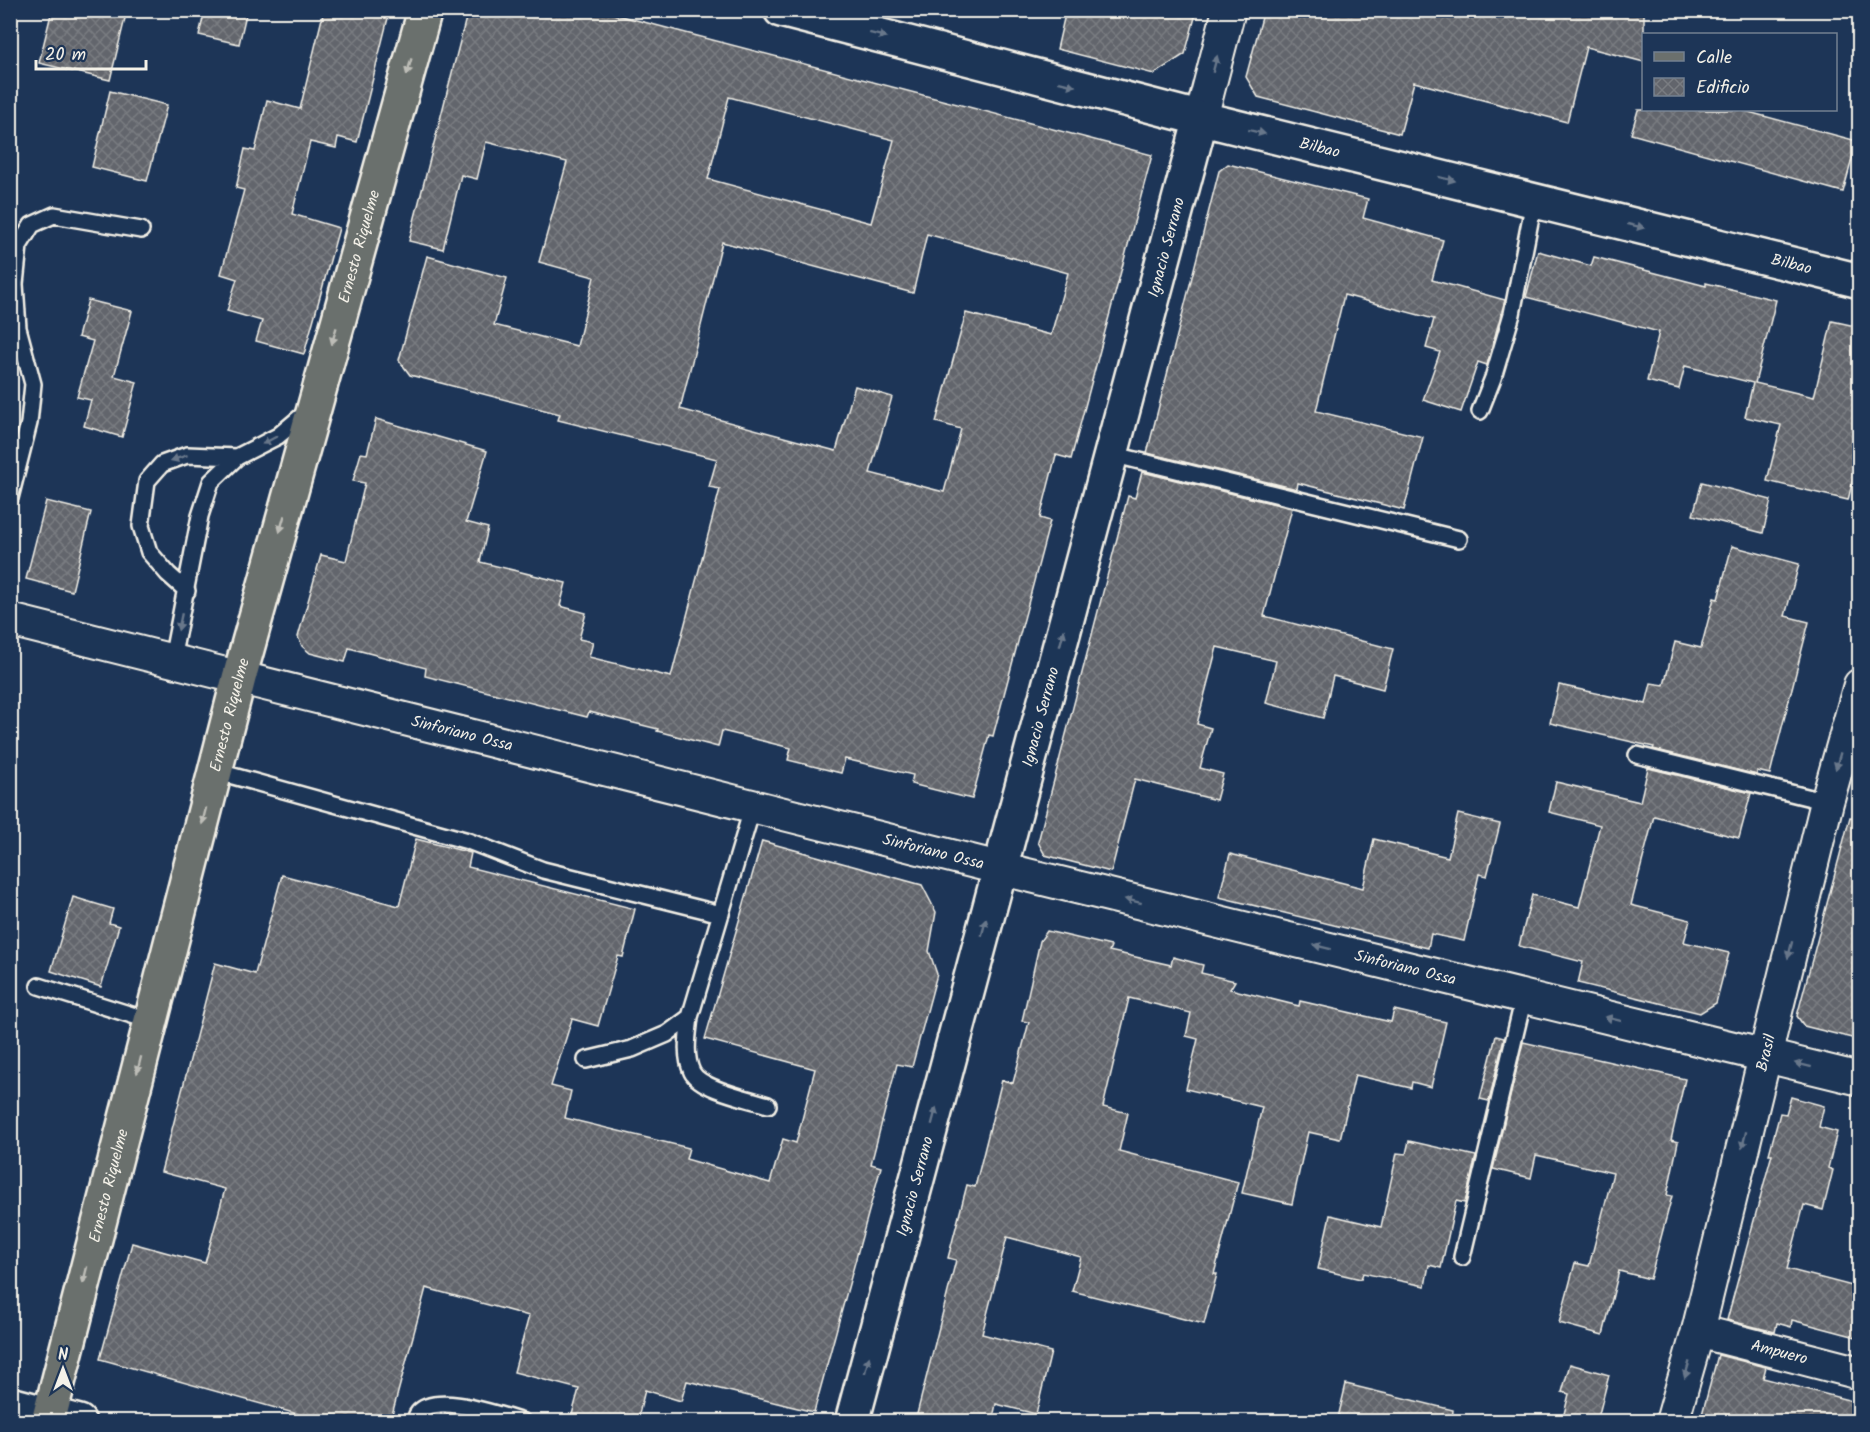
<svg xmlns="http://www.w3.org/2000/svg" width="1870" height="1432" font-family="Kalam,sans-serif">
<defs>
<pattern id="building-cross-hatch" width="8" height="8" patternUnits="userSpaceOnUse" patternTransform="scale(1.5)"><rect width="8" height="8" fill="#62656c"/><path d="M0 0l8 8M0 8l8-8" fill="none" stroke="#797c81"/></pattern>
</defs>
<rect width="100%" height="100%" fill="#1d3557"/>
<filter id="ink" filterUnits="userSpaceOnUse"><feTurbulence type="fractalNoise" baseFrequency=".0167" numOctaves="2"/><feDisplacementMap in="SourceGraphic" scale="12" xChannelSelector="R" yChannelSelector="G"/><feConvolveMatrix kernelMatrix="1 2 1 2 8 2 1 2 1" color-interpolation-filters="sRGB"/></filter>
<g filter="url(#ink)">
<!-- building -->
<path fill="url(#building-cross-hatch)" stroke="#f4f1e8" stroke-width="1.5" fill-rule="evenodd" d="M52,10H127L110,80L39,63Z
M205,10H247L239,44L199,35Z
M324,10H390L357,142L338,137L336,148L310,142L292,214L339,228L304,354L256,341L262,321L227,311L237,279L221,274L244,190L236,188L245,149L255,151L267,100L300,109Z
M468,10H598L1152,155L1071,459L1056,455L1040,518L1050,521L993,736L989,735L972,799L911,784L913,775L845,759L841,773L788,760L791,748L722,731L718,747L657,731L658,729L589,712L587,717L425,676L426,668L349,648L345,662L310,653L302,646L298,637L321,555L346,561L365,483L353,481L361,453L367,454L376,419L487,451L466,522L488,528L480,562L566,583L560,606L586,613L579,639L593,642L589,657L671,677L689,608L720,489L709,487L717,459L558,420L560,414L410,375L399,360L427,256L507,278L494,325L577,346L594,277L539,262L567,162L486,142L477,179L461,175L443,249L409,241ZM729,97L894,140L871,223L708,179ZM927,234L1068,273L1051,335L966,313L936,422L961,429L944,492L870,473L892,397L855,386L836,451L680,409L722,242L913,293Z
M1066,10H1197L1185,54L1154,74L1057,49Z
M1264,10H1644V62L1586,47L1567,122L1414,82L1400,134L1258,97L1246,77Z
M110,91L167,105L147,181L92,167Z
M1638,110H1741L1857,141L1843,192L1631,134Z
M1228,164L1368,199L1363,218L1443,240L1432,280L1505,300L1487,365L1478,362L1461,412L1423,400L1440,352L1426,348L1434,319L1344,295L1316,411L1423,437L1404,510L1298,483L1297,489L1147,453L1219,171Z
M1538,251L1591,266L1594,257L1706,286V283L1776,300L1755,383L1814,397L1832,321L1860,327V453L1848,500L1767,481L1781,425L1745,417L1753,383L1685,366L1679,389L1647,381L1659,332L1526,297Z
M88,300L132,311L114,376L137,382L122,437L84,426L91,400L77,397L93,341L78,337Z
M1142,472L1292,508L1264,616L1393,649L1383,689L1333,676L1323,718L1266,703L1276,661L1217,647L1197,724L1211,728L1200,768L1223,774L1216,800L1135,779L1111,872L1045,855L1038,842L1128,496L1135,498Z
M1702,482L1771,500L1763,533L1693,515Z
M46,501L91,512L72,591L26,579Z
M1732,546L1799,564L1785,616L1809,622L1770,774L1757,771V775L1653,749L1654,747L1550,723L1559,685L1646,704L1651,683L1664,685L1675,642L1701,648L1714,598L1718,599Z
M1648,768L1751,793L1739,838L1654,816L1631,905L1690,920L1684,942L1729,953L1716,1003L1700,1013L1578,983L1583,962L1519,946L1532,895L1579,907L1600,825L1549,812L1556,782L1640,802Z
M1458,814L1500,824L1487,876L1479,874L1464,941L1431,934L1428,948L1219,897L1230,854L1363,888L1374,839L1448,857Z
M1850,817L1860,818V1040L1804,1026L1797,1016Z
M416,839L471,853L468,867L635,909L623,957L618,956L598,1026L572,1019L551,1086L571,1091L565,1118L689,1148L686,1159L770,1183L783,1139L796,1143L815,1069L705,1039L762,841L922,885L936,912L929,951L937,974L912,1067L897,1064L871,1164L881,1167L814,1412L687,1381L681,1401L645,1390L637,1422H570L579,1389L514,1372L529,1316L426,1288L390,1422H356L331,1415L329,1422H326L100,1359L132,1243L205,1263L225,1189L161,1172L215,963L255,974L282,875L399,906Z
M73,897L113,909L109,923L119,926L101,987L51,971Z
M1047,931L1111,946L1109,951L1171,965L1173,957L1203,965L1201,973L1235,981L1230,989L1299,1006L1300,1001L1391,1022L1394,1010L1446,1022L1431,1087L1412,1082L1411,1088L1355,1075L1340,1139L1308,1132L1292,1204L1242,1193L1262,1107L1186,1089L1198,1039L1186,1036L1191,1013L1129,998L1103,1107L1128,1113L1119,1151L1238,1182L1214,1274H1217L1204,1324L1072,1291L1081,1257L1007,1237L982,1334L1051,1352L1036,1414L996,1404L992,1422H915L956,1260L948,1258L967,1185L975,1187L1002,1080L1013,1083L1029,1022L1022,1021L1040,941Z
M1496,1036L1504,1038L1489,1101L1480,1099Z
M1523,1042L1685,1079L1671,1140L1678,1142L1667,1195L1672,1196L1650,1279L1619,1271L1603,1335L1559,1323L1575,1263L1589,1266L1613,1173L1536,1155L1531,1178L1493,1169Z
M1791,1097L1824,1106L1819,1127L1837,1132L1828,1168L1833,1170L1823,1210L1804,1205L1787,1269L1860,1288V1338L1792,1320L1791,1327L1777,1323L1775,1332L1727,1320L1772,1154H1769L1780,1113L1786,1114Z
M1409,1141L1476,1156L1465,1203L1456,1201L1441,1268L1429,1265L1425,1286L1363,1273L1361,1279L1318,1269L1330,1215L1381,1227L1397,1153L1406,1154Z
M1718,1355L1766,1367L1763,1378L1860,1403V1422H1700Z
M1570,1364L1609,1375L1597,1422H1562L1569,1394L1562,1392Z
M1346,1384L1453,1410L1452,1422H1337Z"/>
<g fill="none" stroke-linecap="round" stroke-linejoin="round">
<defs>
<path id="lane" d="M1480,411L1493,378L1512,314L1534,201
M1111,454L1459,539
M10,498L29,423L33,384L18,328L15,284L19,246L32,225L54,215L141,230
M187,591L168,574L149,552L141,526L147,481L162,464L187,455L237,457
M170,658L175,644L200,516L211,482L237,457L278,436L309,410
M1637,755L1827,802
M215,771L468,841L543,870L721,914
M39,986L151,1021
M690,1017C688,1035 684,1055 692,1072C700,1089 750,1099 768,1105
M586,1060L632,1049L667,1034L690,1017L753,806
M1462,1257L1524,997
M414,1422C416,1419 416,1415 418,1413C435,1391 501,1416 523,1422"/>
<g id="street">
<path d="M1201,118L1229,10"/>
<path id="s1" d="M10,620L1015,872L1860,1079"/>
<path id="s2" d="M1698,1331L1860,1373"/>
<path id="s3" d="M1672,1422L1698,1331L1827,802L1860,685"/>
</g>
<g id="secondary">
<path id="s4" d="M781,10L1183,114L1860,281"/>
<path d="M10,1404L79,1422"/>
<path id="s5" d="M852,1422L1201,118"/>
</g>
<g id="primary">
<path id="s6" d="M48,1422L239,678L425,10"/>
</g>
</defs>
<!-- lane casing -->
<use href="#lane" stroke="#f4f1e8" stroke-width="20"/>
<!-- street casing -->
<use href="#street" stroke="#f4f1e8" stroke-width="36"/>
<!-- secondary casing -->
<use href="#secondary" stroke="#f4f1e8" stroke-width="38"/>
<!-- primary casing -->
<use href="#primary" stroke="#f4f1e8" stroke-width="38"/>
<!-- lane -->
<use href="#lane" stroke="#1d3557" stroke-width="15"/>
<!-- street -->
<use href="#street" stroke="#1d3557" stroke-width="32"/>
<!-- secondary -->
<use href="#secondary" stroke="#1d3557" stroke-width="33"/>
<!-- primary -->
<use href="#primary" stroke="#6b706d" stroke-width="33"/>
</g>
<!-- one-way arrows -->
<defs><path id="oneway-solid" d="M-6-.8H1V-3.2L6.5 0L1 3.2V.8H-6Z" transform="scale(1.5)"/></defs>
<g fill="#68778a">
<use href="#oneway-solid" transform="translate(878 35) rotate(14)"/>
<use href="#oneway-solid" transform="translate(1215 64) rotate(-75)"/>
<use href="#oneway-solid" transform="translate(1067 84) rotate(14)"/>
<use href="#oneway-solid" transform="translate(1257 132) rotate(14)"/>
<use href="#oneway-solid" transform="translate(1447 179) rotate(14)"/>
<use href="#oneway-solid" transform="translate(1636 226) rotate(14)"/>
<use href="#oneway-solid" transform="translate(270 440) rotate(152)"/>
<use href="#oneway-solid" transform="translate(179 458) rotate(162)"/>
<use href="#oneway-solid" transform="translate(180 622) rotate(102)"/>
<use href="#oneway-solid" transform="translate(1062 638) rotate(-75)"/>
<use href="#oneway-solid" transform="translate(1838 761) rotate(106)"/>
<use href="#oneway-solid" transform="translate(1133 901) rotate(-166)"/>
<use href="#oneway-solid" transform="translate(984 927) rotate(-75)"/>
<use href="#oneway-solid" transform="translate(1322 947) rotate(-166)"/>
<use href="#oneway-solid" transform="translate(1790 950) rotate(104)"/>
<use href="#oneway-solid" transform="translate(1613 1019) rotate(-166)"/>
<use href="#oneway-solid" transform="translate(1803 1065) rotate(-166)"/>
<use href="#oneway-solid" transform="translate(934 1116) rotate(-75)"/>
<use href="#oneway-solid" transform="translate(1744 1140) rotate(104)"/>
<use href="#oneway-solid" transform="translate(867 1365) rotate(-75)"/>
<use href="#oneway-solid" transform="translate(1687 1370) rotate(106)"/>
</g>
<g fill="#bdbdb7">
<use href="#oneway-solid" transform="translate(409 67) rotate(106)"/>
<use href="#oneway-solid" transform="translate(334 336) rotate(106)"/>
<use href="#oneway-solid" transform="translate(282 524) rotate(106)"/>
<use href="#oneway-solid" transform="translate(204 816) rotate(104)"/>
<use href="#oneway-solid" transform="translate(139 1065) rotate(104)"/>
<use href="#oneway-solid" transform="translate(85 1275) rotate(104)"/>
</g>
</g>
<g text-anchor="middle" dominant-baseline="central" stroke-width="4.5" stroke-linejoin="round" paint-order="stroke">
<!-- street labels -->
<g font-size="16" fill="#f4f1e8" stroke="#1d3557">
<text stroke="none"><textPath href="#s4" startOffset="556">Bilbao</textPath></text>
<text stroke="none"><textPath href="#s6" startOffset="1216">Ernesto Riquelme</textPath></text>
<text stroke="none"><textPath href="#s5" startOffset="1216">Ignacio Serrano</textPath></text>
<text stroke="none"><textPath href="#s4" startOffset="1042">Bilbao</textPath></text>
<text stroke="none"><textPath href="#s6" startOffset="730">Ernesto Riquelme</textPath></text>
<text stroke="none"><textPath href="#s5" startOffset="730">Ignacio Serrano</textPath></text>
<text stroke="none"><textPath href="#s1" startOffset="466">Sinforiano Ossa</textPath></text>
<text stroke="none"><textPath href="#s1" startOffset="952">Sinforiano Ossa</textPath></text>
<text stroke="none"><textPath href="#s1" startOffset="1438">Sinforiano Ossa</textPath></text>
<text stroke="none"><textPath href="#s3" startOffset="381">Brasil</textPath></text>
<text stroke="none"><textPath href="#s6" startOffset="244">Ernesto Riquelme</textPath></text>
<text stroke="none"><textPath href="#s5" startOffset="244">Ignacio Serrano</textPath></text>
<text stroke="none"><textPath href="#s2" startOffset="84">Ampuero</textPath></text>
</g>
</g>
<!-- margin -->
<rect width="1870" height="1432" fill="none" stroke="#1d3557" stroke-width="36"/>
<rect x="18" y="18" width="1834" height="1396" fill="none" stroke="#f4f1e8" stroke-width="2" filter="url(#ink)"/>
<!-- legend -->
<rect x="1642" y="33" width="195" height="78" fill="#1d3557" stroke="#738091" stroke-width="1.5"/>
<rect x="1654" y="52" width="30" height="9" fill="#6b706d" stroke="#738091" stroke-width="1.5"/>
<text x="1696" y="63" font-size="18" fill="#f4f1e8">Calle</text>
<rect x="1654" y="78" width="30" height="18" fill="url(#building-cross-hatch)" stroke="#738091" stroke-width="1.5"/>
<text x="1696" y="93" font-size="18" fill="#f4f1e8">Edificio</text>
<!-- north arrow -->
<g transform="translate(63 1369)" stroke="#1d3557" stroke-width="4.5" paint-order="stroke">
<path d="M0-4.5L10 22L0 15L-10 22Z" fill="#f4f1e8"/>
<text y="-9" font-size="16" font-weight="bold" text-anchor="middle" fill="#f4f1e8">N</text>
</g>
<!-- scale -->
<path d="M36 60v9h110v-9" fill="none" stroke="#f4f1e8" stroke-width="3"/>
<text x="45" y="60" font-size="18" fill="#f4f1e8" stroke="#1d3557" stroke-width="4.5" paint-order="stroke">20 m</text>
</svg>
